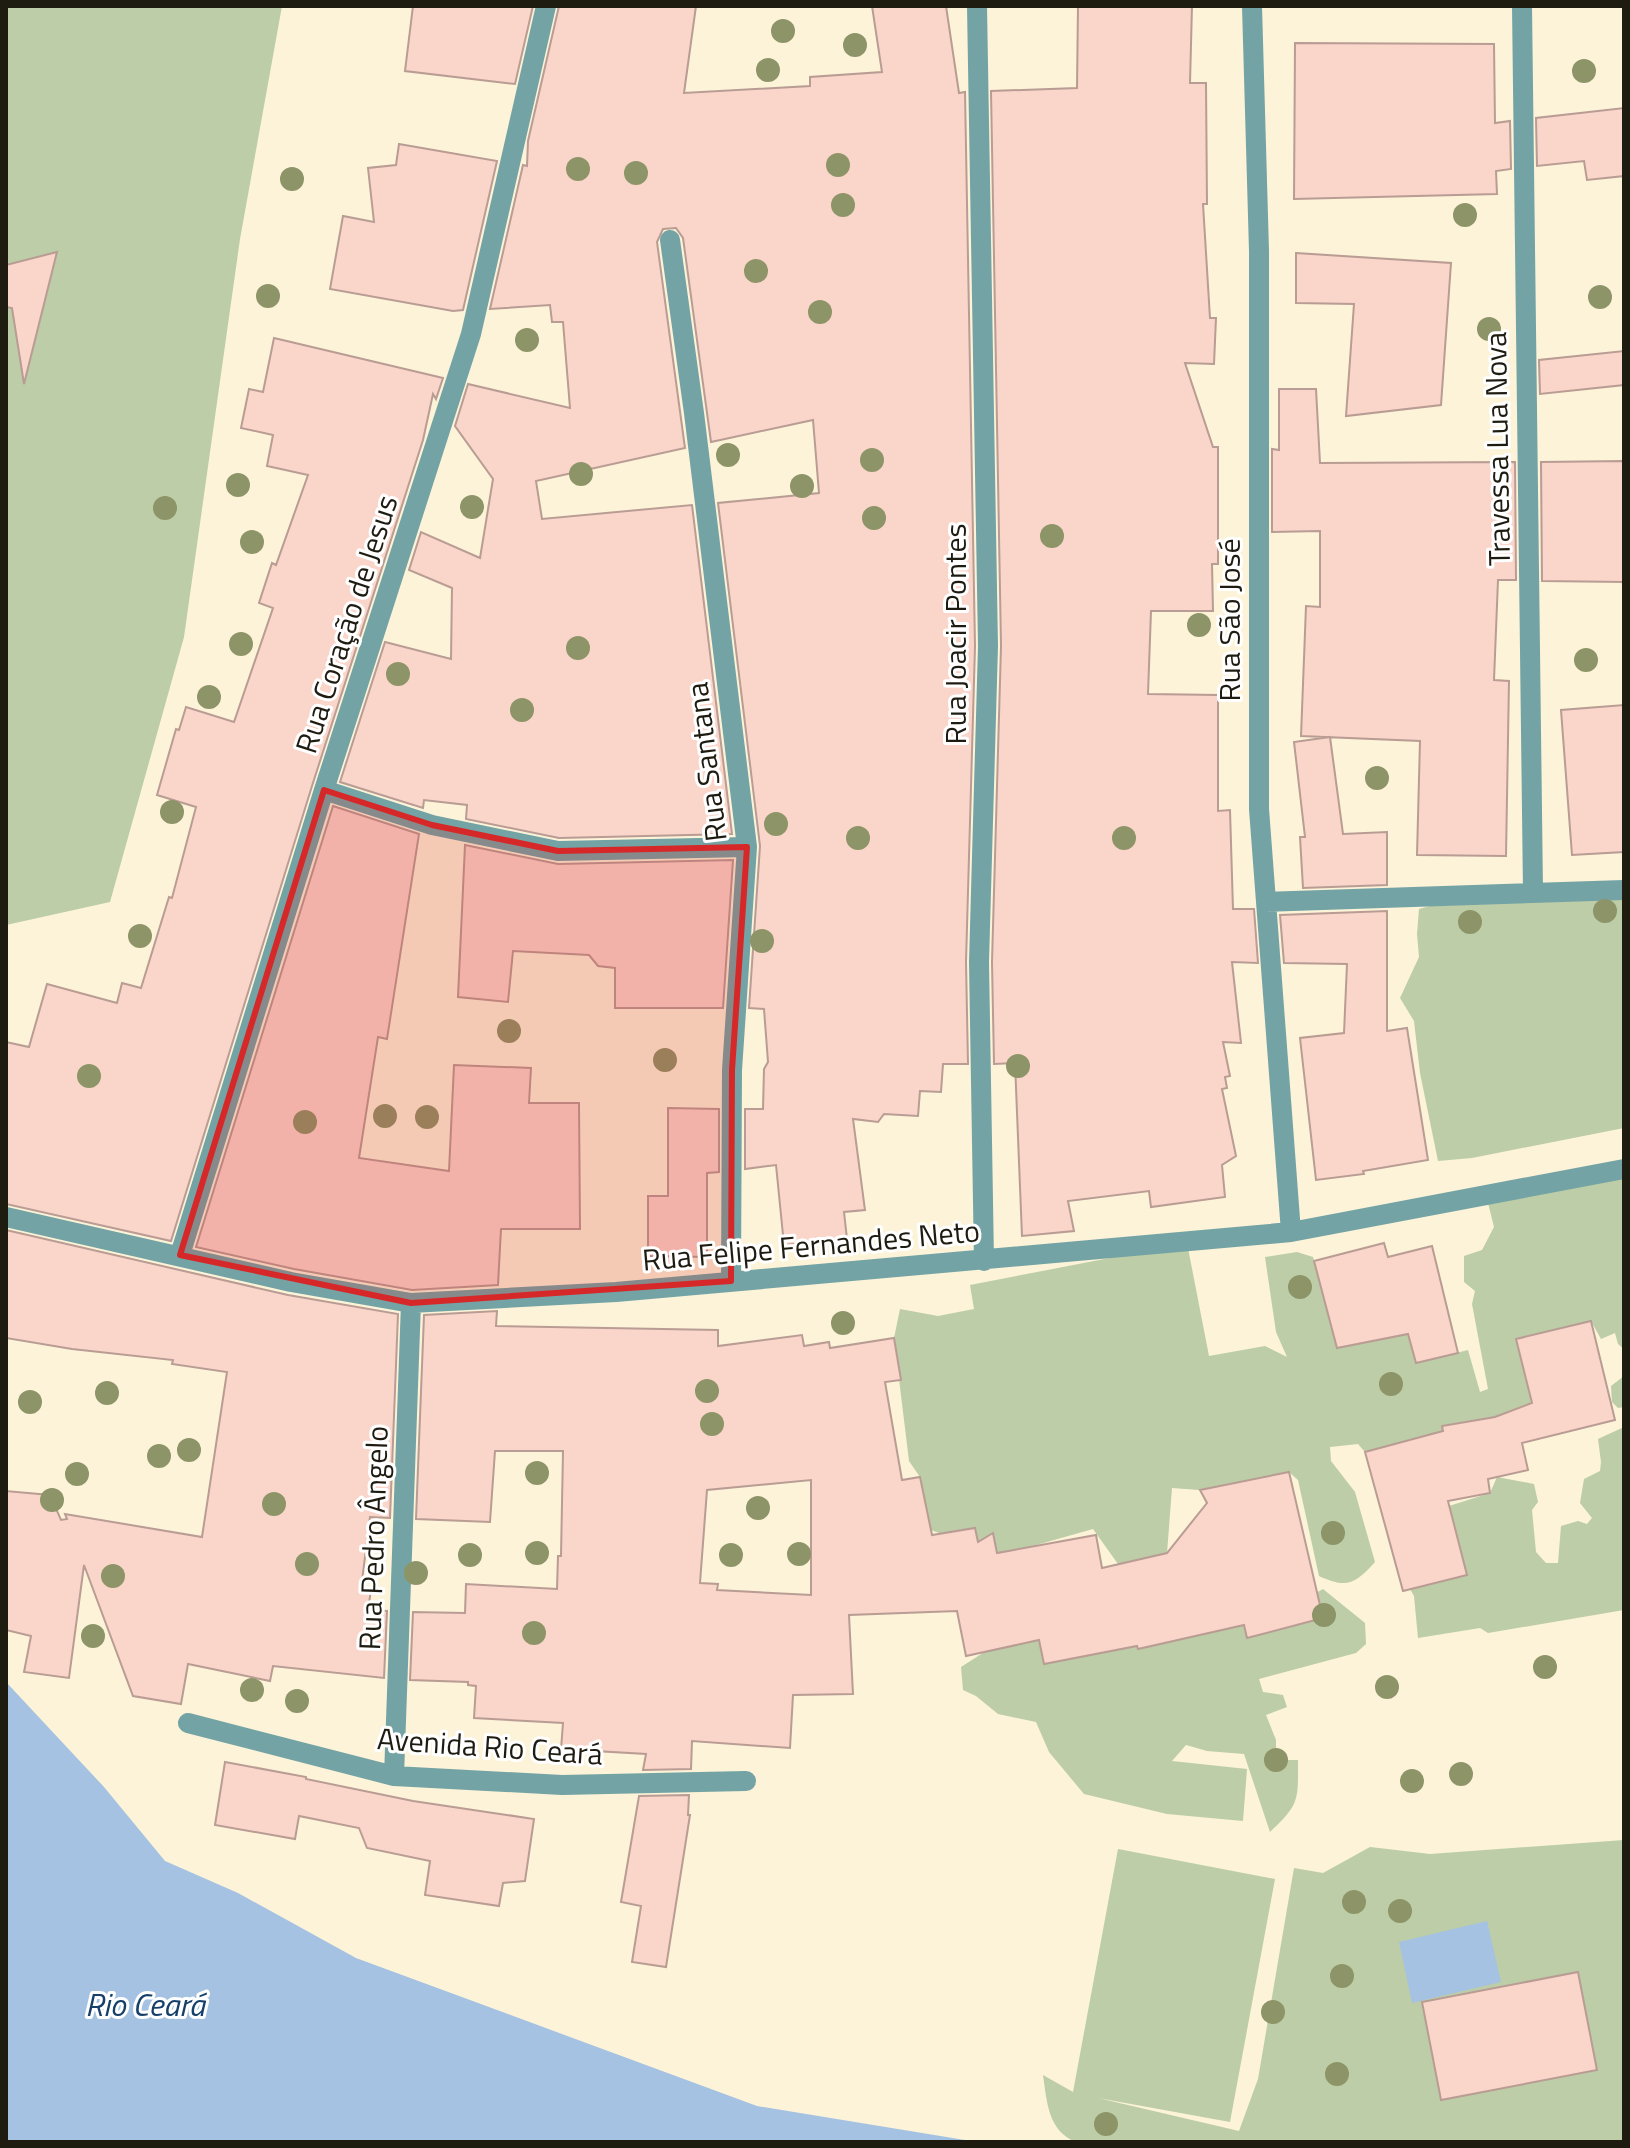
<svg xmlns="http://www.w3.org/2000/svg" width="1630" height="2148" font-family="'Titillium Web',sans-serif">
<rect width="100%" height="100%" fill="#fcf3d8"/>
<!-- green -->
<path fill="#bccda7" d="M6,6H282L240,239L184,637L110,902L6,925Z
M1624,894V1128L1472,1158L1438,1161L1420,1073L1414,1021L1400,998L1419,957L1417,934L1419,909L1452,900Z
M1624,1174V1349L1618,1344L1615,1333L1601,1339L1591,1321L1521,1338L1529,1371L1532,1422L1495,1417L1365,1452L1358,1444L1330,1447L1331,1461L1355,1492L1375,1562C1355,1584 1347,1589 1319,1576L1298,1480L1289,1472L1200,1490L1172,1488L1167,1553L1118,1564L1093,1529L1022,1549L1044,1664L1118,1650L1135,1636L1138,1649L1199,1635L1177,1540L1219,1528L1323,1618L1316,1593L1323,1589L1365,1623L1366,1644L1356,1653L1259,1679L1263,1692L1283,1695L1287,1707L1266,1715L1276,1740V1760H1298C1298,1800 1300,1804 1270,1832L1244,1754L1207,1751L1186,1745L1172,1761L1247,1769L1243,1821L1167,1814L1084,1794L1049,1752L1036,1722L998,1714L976,1696L963,1690L961,1667L986,1651L1011,1623L993,1534L978,1542L975,1528L942,1534L928,1529L920,1477L909,1461L894,1338L900,1309L938,1316L974,1309L970,1285L1187,1243L1209,1356L1265,1346L1287,1357L1276,1332L1265,1257L1297,1252L1313,1257L1337,1347L1406,1329L1416,1363L1468,1350L1480,1392L1488,1389L1472,1304L1475,1291L1464,1282V1256L1482,1250L1494,1227L1486,1195Z
M1624,1376V1407L1618,1408L1612,1402L1611,1386Z
M1624,1427V1610L1488,1633L1480,1628L1418,1638L1414,1596L1410,1589L1466,1575L1449,1506L1490,1493L1497,1477L1534,1484L1538,1502L1532,1510L1536,1552L1546,1563H1558L1561,1526L1578,1521L1587,1524L1592,1518L1580,1503L1584,1479L1600,1471L1601,1462L1598,1439Z
M1624,1840V2142H1076C1048,2131 1047,2102 1043,2075L1073,2092L1118,1849L1275,1879L1230,2122L1098,2098L1239,2131L1258,2079L1294,1868L1323,1873L1370,1847L1430,1854Z"/>
<!-- water -->
<path fill="#a5c2e2" d="M6,1682L104,1787L165,1861L238,1893L356,1958L757,2106L977,2142H6Z
M1487,1921L1501,1982L1412,2003L1399,1942Z"/>
<!-- building -->
<path fill="#fad5ca" stroke="#b99c93" stroke-width="2" fill-rule="evenodd" d="M413,6H533L515,84L405,71Z
M559,6H696L684,93L810,86V77L882,72L872,6H946L959,93L965,92L975,646L966,962L968,1064H943L941,1092L920,1091L918,1116L884,1114L878,1122L853,1119L865,1210L844,1212L847,1239L784,1245L776,1165L745,1169V1109H763L764,1069L768,1062L764,1009L749,1008L760,846L718,503L819,493L813,420L711,442L683,238L676,228L663,229L657,242L685,448L536,481L542,519L692,505L732,834L559,838L466,819L467,805L424,800L423,808L340,782L385,642L451,659L452,588L409,570L421,532L480,558L493,479L455,426L468,384L570,408L563,322H552L550,305L490,309L523,165L527,166L528,141Z
M1078,6H1192L1190,83H1206L1207,204H1203L1210,318H1216L1214,364L1185,363L1213,447H1218V564H1212L1213,611H1151L1148,694L1218,695V811L1230,810L1233,909H1254L1258,963L1232,962L1241,1043L1223,1042L1230,1076L1225,1077L1227,1088L1222,1089L1236,1156L1222,1165L1225,1197L1151,1207L1149,1191L1068,1201L1074,1231L1022,1236L1015,1063L994,1064L992,962L1001,646L991,91L1077,88Z
M1295,43L1494,44L1495,123L1510,121L1511,169L1496,171L1497,194L1294,199Z
M1624,108V176L1587,180L1584,161L1537,166L1536,118Z
M399,144L497,161L463,310L453,311L330,289L343,216L374,222L368,168L396,165Z
M57,252L24,384L12,308L6,307V265Z
M1296,253L1451,263L1441,405L1346,416L1354,304L1296,303Z
M274,338L443,378L436,399L433,394L423,440L312,786L171,1241L6,1204V1042L29,1047L47,984L117,1003L122,983L141,988L169,897L172,898L196,807L157,795L176,729L179,730L186,707L234,722L273,608L259,603L272,563L276,565L308,475L267,466L273,435L241,428L249,389L263,392Z
M1624,351V385L1540,394L1539,360Z
M1279,389H1316L1320,463L1515,462L1516,580H1498L1494,680L1509,681L1506,856L1417,855L1420,741L1301,736L1306,606L1320,607V531L1272,532V449L1279,450Z
M1624,461V582L1542,581L1541,462Z
M1624,705V852L1572,855L1561,710Z
M1330,737L1343,834L1387,832V885L1303,888L1300,837H1305L1294,742Z
M333,806L419,834L387,1039L378,1037L359,1158L449,1171L454,1065L531,1068L529,1103H579L580,1229H501L498,1285L412,1290L294,1269L196,1247Z
M465,845L558,864L733,860L723,1008H615V968L598,966L589,955L513,951L508,1002L458,997Z
M1387,911V1031L1407,1028L1428,1160L1363,1171L1364,1174L1316,1180L1300,1038L1344,1033L1347,964L1284,963L1280,915Z
M668,1108L719,1109V1172L707,1173V1257L648,1256V1196H668Z
M6,1230L288,1295L398,1314L390,1518L370,1517L361,1589L371,1590L368,1610L387,1611L384,1678L273,1666L270,1681L188,1664L181,1704L133,1696L84,1565L69,1678L24,1672L31,1636L6,1630V1491L50,1495L61,1520L67,1519L65,1514L202,1537L227,1372L172,1364L173,1360L72,1349L6,1338Z
M1384,1243L1388,1257L1432,1246L1458,1353L1416,1363L1408,1334L1337,1348L1314,1261Z
M497,1311L496,1326L718,1330V1346L802,1335L804,1346L829,1342L830,1348L894,1338L901,1380L885,1382L902,1480L920,1477L932,1535L975,1528L978,1542L993,1533L997,1553L1096,1535L1102,1568L1167,1553L1207,1503L1200,1490L1289,1472L1323,1618L1247,1638L1244,1625L1138,1649L1137,1646L1044,1664L1039,1640L966,1656L957,1611L849,1615L853,1694L793,1695L790,1748L692,1741L691,1769L643,1770L646,1754L561,1749L563,1723L474,1718L476,1686L468,1685V1682L410,1680L413,1612L465,1613L466,1584L557,1589L558,1556H561L563,1451H495L490,1522L416,1519L424,1315ZM811,1480V1595L717,1590L718,1584L700,1583L707,1490Z
M1591,1321L1615,1420L1522,1443L1528,1470L1488,1479L1490,1493L1448,1501L1467,1575L1403,1591L1365,1452L1443,1431L1442,1426L1495,1417L1532,1403L1516,1339Z
M225,1762L306,1777V1779L413,1801L534,1819L525,1881L503,1883L499,1906L425,1895L430,1861L367,1848L359,1828L299,1816L295,1839L215,1825Z
M689,1795L688,1815H690L666,1967L632,1962L641,1906L621,1902L639,1796Z
M1578,1972L1597,2070L1441,2100L1422,2002Z"/>
<g fill="none" stroke-linecap="round" stroke-linejoin="round">
<!-- minor -->
<path stroke="#73a3a4" stroke-width="20" d="M977,6L988,646L979,962L984,1261
M1252,6L1259,251V809L1291,1232
M1522,6L1533,892
M670,240L694,413L747,847L732,1070L731,1281
M324,790L432,825L558,851L747,847
M1266,902L1624,890
M6,1217L291,1282L411,1303L616,1292L1291,1232L1624,1169
M180,1255L324,790L471,334L546,6
M188,1723L394,1776L562,1785L746,1781
M394,1776L411,1303"/>
</g>
<!-- trees -->
<g fill="#8d9467">
<circle cx="783" cy="31" r="12"/>
<circle cx="855" cy="45" r="12"/>
<circle cx="768" cy="70" r="12"/>
<circle cx="1584" cy="71" r="12"/>
<circle cx="838" cy="165" r="12"/>
<circle cx="578" cy="169" r="12"/>
<circle cx="636" cy="173" r="12"/>
<circle cx="292" cy="179" r="12"/>
<circle cx="843" cy="205" r="12"/>
<circle cx="1465" cy="215" r="12"/>
<circle cx="756" cy="271" r="12"/>
<circle cx="268" cy="296" r="12"/>
<circle cx="1600" cy="297" r="12"/>
<circle cx="820" cy="312" r="12"/>
<circle cx="1489" cy="329" r="12"/>
<circle cx="527" cy="340" r="12"/>
<circle cx="728" cy="455" r="12"/>
<circle cx="872" cy="460" r="12"/>
<circle cx="581" cy="474" r="12"/>
<circle cx="238" cy="485" r="12"/>
<circle cx="802" cy="486" r="12"/>
<circle cx="472" cy="507" r="12"/>
<circle cx="165" cy="508" r="12"/>
<circle cx="874" cy="518" r="12"/>
<circle cx="1052" cy="536" r="12"/>
<circle cx="252" cy="542" r="12"/>
<circle cx="1199" cy="625" r="12"/>
<circle cx="241" cy="644" r="12"/>
<circle cx="578" cy="648" r="12"/>
<circle cx="1586" cy="660" r="12"/>
<circle cx="398" cy="674" r="12"/>
<circle cx="209" cy="697" r="12"/>
<circle cx="522" cy="710" r="12"/>
<circle cx="1377" cy="778" r="12"/>
<circle cx="172" cy="812" r="12"/>
<circle cx="776" cy="824" r="12"/>
<circle cx="858" cy="838" r="12"/>
<circle cx="1124" cy="838" r="12"/>
<circle cx="1605" cy="911" r="12"/>
<circle cx="1470" cy="922" r="12"/>
<circle cx="140" cy="936" r="12"/>
<circle cx="762" cy="941" r="12"/>
<circle cx="509" cy="1031" r="12"/>
<circle cx="665" cy="1060" r="12"/>
<circle cx="1018" cy="1066" r="12"/>
<circle cx="89" cy="1076" r="12"/>
<circle cx="385" cy="1116" r="12"/>
<circle cx="427" cy="1117" r="12"/>
<circle cx="305" cy="1122" r="12"/>
<circle cx="1300" cy="1287" r="12"/>
<circle cx="843" cy="1323" r="12"/>
<circle cx="1391" cy="1384" r="12"/>
<circle cx="707" cy="1391" r="12"/>
<circle cx="107" cy="1393" r="12"/>
<circle cx="30" cy="1402" r="12"/>
<circle cx="712" cy="1424" r="12"/>
<circle cx="189" cy="1450" r="12"/>
<circle cx="159" cy="1456" r="12"/>
<circle cx="537" cy="1473" r="12"/>
<circle cx="77" cy="1474" r="12"/>
<circle cx="52" cy="1500" r="12"/>
<circle cx="274" cy="1504" r="12"/>
<circle cx="758" cy="1508" r="12"/>
<circle cx="1333" cy="1533" r="12"/>
<circle cx="537" cy="1553" r="12"/>
<circle cx="799" cy="1554" r="12"/>
<circle cx="470" cy="1555" r="12"/>
<circle cx="731" cy="1555" r="12"/>
<circle cx="307" cy="1564" r="12"/>
<circle cx="416" cy="1573" r="12"/>
<circle cx="113" cy="1576" r="12"/>
<circle cx="1324" cy="1615" r="12"/>
<circle cx="534" cy="1633" r="12"/>
<circle cx="93" cy="1636" r="12"/>
<circle cx="1545" cy="1667" r="12"/>
<circle cx="1387" cy="1687" r="12"/>
<circle cx="252" cy="1690" r="12"/>
<circle cx="297" cy="1701" r="12"/>
<circle cx="1276" cy="1760" r="12"/>
<circle cx="1461" cy="1774" r="12"/>
<circle cx="1412" cy="1781" r="12"/>
<circle cx="1354" cy="1902" r="12"/>
<circle cx="1400" cy="1911" r="12"/>
<circle cx="1342" cy="1976" r="12"/>
<circle cx="1273" cy="2012" r="12"/>
<circle cx="1337" cy="2074" r="12"/>
<circle cx="1106" cy="2124" r="12"/>
</g>
<!-- marked area -->
<path fill="#d62828" fill-opacity="0.2" stroke="#d62828" stroke-width="6" stroke-linejoin="round" d="M324,790L432,825L558,851L747,847L732,1070L731,1281L411,1303L180,1255Z"/>
<g text-anchor="middle" dominant-baseline="central" stroke-width="6" stroke-linejoin="round" paint-order="stroke">
<!-- street labels -->
<g font-size="30" fill="#1e1b11" stroke="#fff">
<text transform="translate(1497 449) rotate(-91)">Travessa Lua Nova</text>
<text transform="translate(1229 620) rotate(-90)">Rua São José</text>
<text transform="translate(346 624) rotate(-72)">Rua Coração de Jesus</text>
<text transform="translate(955 634) rotate(-90)">Rua Joacir Pontes</text>
<text transform="translate(706 762) rotate(-97)">Rua Santana</text>
<text transform="translate(811 1245) rotate(-5)">Rua Felipe Fernandes Neto</text>
<text transform="translate(373 1538) rotate(-88)">Rua Pedro Ângelo</text>
<text transform="translate(490 1746) rotate(4)">Avenida Rio Ceará</text>
</g>
<!-- water labels -->
<g font-size="32" font-style="italic" fill="#164069" stroke="#fff">
<text x="145" y="2004">Rio Ceará</text>
</g>
</g>
<!-- border -->
<rect width="1630" height="2148" fill="none" stroke="#1e1b11" stroke-width="16"/>
</svg>
